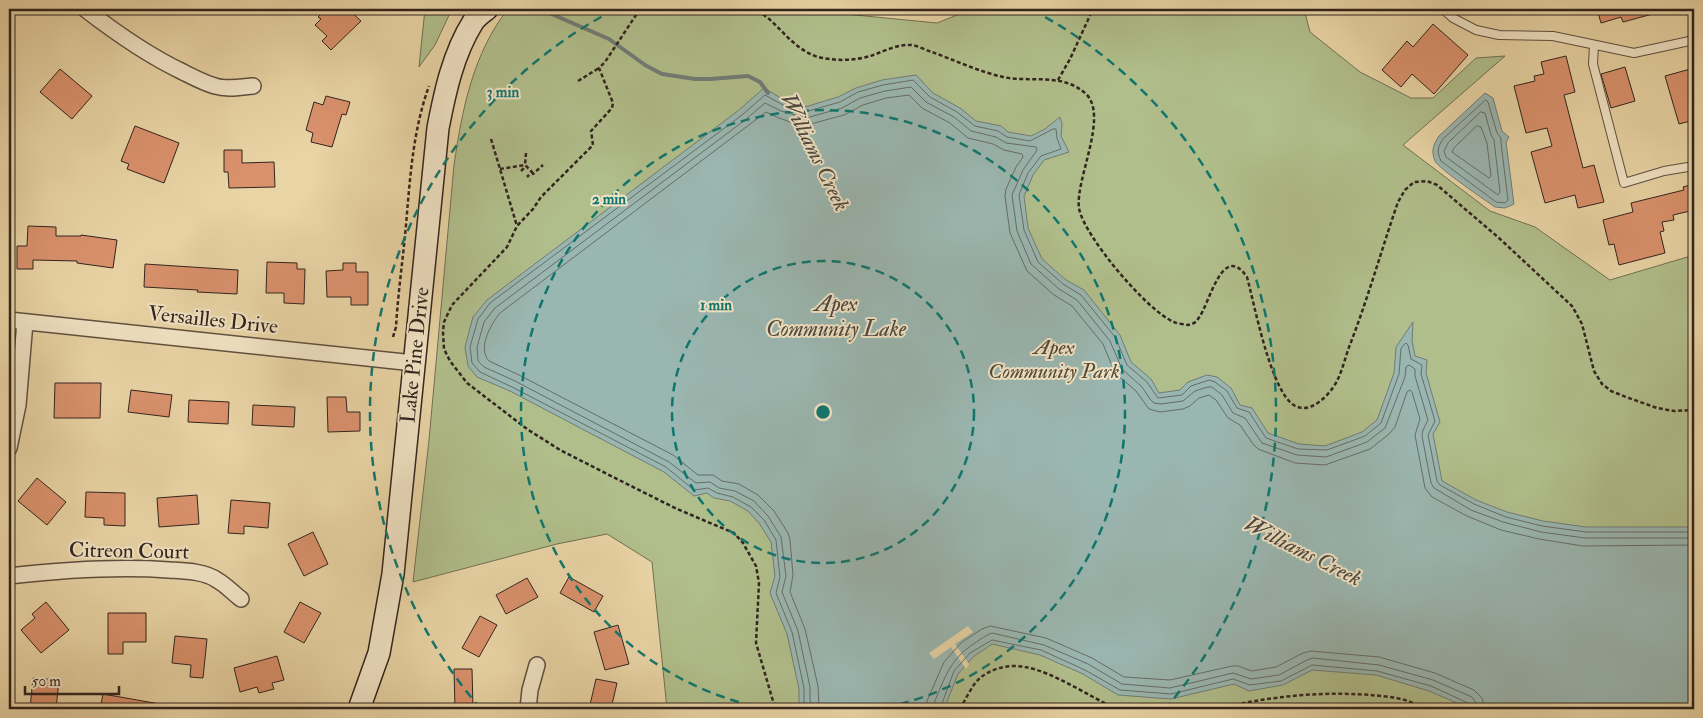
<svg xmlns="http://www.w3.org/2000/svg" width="1703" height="718" font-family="'IM FELL Double Pica',serif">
<rect width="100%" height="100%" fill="#e9d4a5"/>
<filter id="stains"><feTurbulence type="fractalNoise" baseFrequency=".004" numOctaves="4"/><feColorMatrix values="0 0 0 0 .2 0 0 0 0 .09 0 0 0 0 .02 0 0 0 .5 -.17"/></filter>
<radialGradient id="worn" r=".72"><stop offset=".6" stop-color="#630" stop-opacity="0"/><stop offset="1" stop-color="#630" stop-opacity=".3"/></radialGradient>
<!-- green -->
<path fill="#b0be8b" stroke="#717154" d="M425,9H452L435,45L419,67Z
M508,9H821L845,14L937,23L967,11L999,9H1304L1310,32L1360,72L1411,98H1433L1476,58L1505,56L1403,145L1490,211L1535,227L1610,280L1694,255V709H667L652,562L607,534L557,544L413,582L429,440L454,165C462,110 473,53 508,9Z"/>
<!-- water -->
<path fill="#9ab6b0" stroke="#707c76" d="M916,75L933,93L960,108L976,121L1001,126L1008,132L1031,136L1045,129L1060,117L1062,124L1061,136L1069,152L1044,160L1033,175L1024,196L1028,228L1042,259L1066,280L1084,290L1120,335L1131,362L1151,379L1159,393L1180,390L1188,382L1207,375L1217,377L1231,388L1240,405L1252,408L1268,433L1299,444L1325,446L1362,432L1377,420L1394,373L1396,347L1413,322L1412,341L1415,356L1427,360L1426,373L1440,422L1433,434L1442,481L1476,500L1507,512L1543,521L1586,527H1694V709H1471L1429,691L1376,675L1312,670L1283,685L1249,691L1234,684L1171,699L1118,695L1083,674L1040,655L992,644L973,657L958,674L944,709H801L799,702V689L787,634L770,593L775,576L771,542L759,523L748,511L730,501L714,498L707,493L694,496L664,472L510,391L477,377L468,366L465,347L473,317L487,300L739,110L764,88L784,100L805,107L838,97L856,88L882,80Z
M1485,93L1493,98L1502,131L1509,137L1506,142L1514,204L1505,208L1495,207C1485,200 1439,169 1435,161C1431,151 1433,145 1439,136Z"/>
<!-- pier -->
<path fill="#e9d4a5" d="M968,626L973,632L955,644L969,664L966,669L951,647L934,659L929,653Z"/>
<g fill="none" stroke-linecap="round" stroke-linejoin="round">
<!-- shore -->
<path stroke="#666d67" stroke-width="1" d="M1486,100L1488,102L1497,133L1501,138V143L1508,200L1505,203L1496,202L1441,161C1437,152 1437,148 1443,139Z
M1481,112L1485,113L1491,135L1494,140L1500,192L1498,195L1446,157L1444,151L1448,143Z
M1477,126L1481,127L1487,143L1491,176L1489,178L1452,152L1454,148Z
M805,709L804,701V688L792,632L776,593L780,577L776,540L764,520L751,507L733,497L717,493L708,488L694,490L666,467L512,387L480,372L472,363L470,347L478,319L490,303L742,115L765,95L783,105L805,112L840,102L858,92L883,85L913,80L930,97L957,112L975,126L998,131L1007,137L1030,141L1053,129H1056L1057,138L1061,149L1041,156L1028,173L1019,195L1024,230L1038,262L1063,284L1081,295L1115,337L1127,365L1147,382L1158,398L1182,395L1191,386L1209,380L1215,382L1227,391L1237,408L1249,412L1266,438L1298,449L1327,450L1365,436L1381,423L1399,374L1401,348L1406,343L1408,345L1411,359L1422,365L1421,374L1435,421L1428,435L1437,481L1440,485L1474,504L1506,517L1542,526L1586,532H1694
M812,709L810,700V687L798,631L782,592L786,576L781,537L768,516L754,501L735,491L719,488L710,482L696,483L669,462L515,381L484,367L478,361L477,347L484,322L495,308L745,120L765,103L781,111L806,118L842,108L860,98L885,91L911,87L926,102L954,117L971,131L996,137L1006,143L1036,147L1037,150L1023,170L1012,195L1017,231L1031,264L1059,289L1077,300L1110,341L1122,369L1142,387L1150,399L1154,403L1161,404L1183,401L1195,391L1208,387H1212L1222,395L1233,413L1245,418L1262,443L1297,455L1326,457L1367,442L1385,428L1405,377L1406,367L1409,365L1415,369V376L1428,420L1423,430L1422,436L1431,483L1434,488L1471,510L1503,522L1541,532L1585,538H1694
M819,709L818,686L805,629L790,592L793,575L790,540L788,533L774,511L758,495L739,484L722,481L713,475H698L673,455L519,375L489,361C477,348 491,324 500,313L766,112L779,118L799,125H807L844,115L863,105L886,98L909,95L922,108L950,123L968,138L993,144L1004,150L1022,154L1023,157L1016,167L1006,189L1005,196L1010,233L1027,271L1054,295L1072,306L1103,344L1115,373L1136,391L1149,409L1160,412L1183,409L1190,406L1199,398L1209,395L1216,400L1228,418L1240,425L1253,444L1258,449L1295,463L1325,465L1370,449L1389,434L1395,427L1407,392L1410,390L1412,392L1420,419L1415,435L1425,488L1432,497L1467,516L1501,530L1539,539L1583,546L1694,545
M926,709L927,701L944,662L962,642L982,629L990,626L1046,638L1092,658L1124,677L1170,680L1232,666H1238L1252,671L1276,667L1303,653L1311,651L1379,657L1435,673L1474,690L1482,698L1485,709
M934,709V703C945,677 950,659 975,643C981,639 986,635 992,633L1044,645L1088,664L1122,684L1170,688L1233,673L1251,679L1279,675L1307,660L1313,658L1379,665L1433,680L1472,697L1476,703L1477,709
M940,709L954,671L970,653L992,640L1041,650L1085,670L1120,690L1171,694L1233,679L1250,685L1281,681L1312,665L1377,671L1431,686L1468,703L1471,709"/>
<!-- stream -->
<path stroke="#707c76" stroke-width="4" d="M540,9L609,39L645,65L662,74L695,79H710L748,76L760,82L768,93"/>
</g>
<!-- building -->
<path fill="#da926d" stroke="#32241e" d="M326,9H348L361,21L331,50L322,41L327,36L315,25L321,19L318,17Z
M1597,9H1660V12L1623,22L1621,17L1601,23Z
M1433,24L1468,55L1434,94L1412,74L1401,87L1382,70L1407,41L1413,47Z
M1566,56L1575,92L1564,95L1583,168L1594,165L1604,202L1578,208L1575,195L1545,203L1531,152L1552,146L1547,128L1526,133L1514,86L1535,81L1534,76L1544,74L1541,62Z
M1625,67L1635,101L1611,108L1601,74Z
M1694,68V120L1679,124L1665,76Z
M60,69L92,96L72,119L40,92Z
M326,96L350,102L346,115L342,114L332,147L311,142L313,133L306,130L314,102L323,105Z
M135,126L179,143L164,183L127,169L129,164L121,161Z
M224,150H242V163L274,162L275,187L229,188L228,172H224Z
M1694,184V216H1691L1690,211L1673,215L1674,220L1662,222L1664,231L1660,232L1665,253L1619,265L1614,244L1609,245L1603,220L1633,212L1631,203L1684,190L1683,187Z
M28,226L56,227V236H81V235L117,240L113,268L77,263V261L33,260V269H17V246H27Z
M267,262L297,263V269H305L304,304L284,303V293H266Z
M343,263H356V272H368V305H351V297H327L326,271L343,270Z
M145,264L238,270L237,294L197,292L198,290L144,287Z
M55,383H101L100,418H54Z
M131,390L172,395L169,417L128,412Z
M327,397H346L347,412H360V431L328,432Z
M189,400L229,402L228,424L188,422Z
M253,405L295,407L294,427L252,425Z
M37,478L66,502L47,525L18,501Z
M86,492L125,493V526L104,525V518L85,517Z
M197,495L199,524L159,527L157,498Z
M231,500L270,503L268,528L244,526V534L228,533Z
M313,532L328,564L304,576L288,544Z
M569,577L603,596L594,612L560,593Z
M527,578L538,597L506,614L496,595Z
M46,602L69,630L41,653L21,630L35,618L32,614Z
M300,602L321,613L304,643L284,632Z
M108,613H146V642H123V654H108Z
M480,616L497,625L479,657L462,648Z
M618,625L629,664L605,670L594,632Z
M175,636L207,639L203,678L190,677L191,665L172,663Z
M277,656L284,680L272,683L274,689L259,693L257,687L240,692L234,668Z
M454,669H472L473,709H455Z
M33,678L59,680L56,709H30Z
M596,679L617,683L611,709H589Z
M103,694L160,704L159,709H100Z"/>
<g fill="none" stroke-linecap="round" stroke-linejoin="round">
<defs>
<path id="service" d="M1443,9L1453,18L1476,30L1499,35L1553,36L1634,53L1694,40
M1594,45L1593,64L1624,183L1664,171L1694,166"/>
<path id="minor" d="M85,9C116,33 147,55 183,72C193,77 204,83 215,86C227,90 241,87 253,86
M9,320L414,363
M9,448L18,405L25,322
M9,576C62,570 115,566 169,570C184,571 204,571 217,580C226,585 233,593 241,599
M528,709L530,690L537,665"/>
<path id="secondary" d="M359,709L379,653L393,574L438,128C445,92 453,54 473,22C476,17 482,13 487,9"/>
</defs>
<!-- service casing -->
<use href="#service" stroke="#605040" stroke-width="10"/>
<!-- minor casing -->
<use href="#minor" stroke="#605040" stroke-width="18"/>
<!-- secondary casing -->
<use href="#secondary" stroke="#32241e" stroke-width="24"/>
<!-- path -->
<path stroke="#32241e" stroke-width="2.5" stroke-dasharray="4 2.5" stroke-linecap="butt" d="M640,9L605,62L599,68L613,103L612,108L591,131L593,145L541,197L533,209L517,226L507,247L452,305L444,322L443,332L444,349L450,361L467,383L527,429L560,450L621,481L677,509L734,533L743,543L756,566L759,583L756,643L773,701L777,709
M751,9C757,11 763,14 768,18C784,32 796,50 818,57C835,61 854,61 870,56C883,52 897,44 910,45C917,45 925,50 932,52C954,60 980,72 1003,77C1031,83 1062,72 1086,94C1109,116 1075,180 1079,208C1083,235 1148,312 1174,322C1178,324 1184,324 1188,325C1192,324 1196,323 1198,319C1210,304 1222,241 1247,277C1255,307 1269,381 1290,402C1307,419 1329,396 1337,381C1343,369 1346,354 1351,342C1369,295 1382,248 1398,202L1405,190L1414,182L1427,181L1437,185L1499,238L1572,306L1582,324L1594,371L1602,384L1611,391L1626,397L1657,408L1674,411L1694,410
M1058,80L1070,59L1093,9
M578,81L599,68
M491,139L517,226
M526,153L525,165L532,172L527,177
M500,169L525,165
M521,171L526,166
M532,172L533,174L543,165
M393,337L396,327C398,293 403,259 406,225C410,178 413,130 429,86
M960,709C964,702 973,684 978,680C990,668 1009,664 1025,667C1051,671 1091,697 1116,709
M1216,709C1267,697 1317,691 1370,695C1382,696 1396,697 1408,701C1414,703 1420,707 1425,709"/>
<!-- service -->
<use href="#service" stroke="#f1e3c4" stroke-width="8"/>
<!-- minor -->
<use href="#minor" stroke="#f1e3c4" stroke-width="15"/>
<!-- secondary -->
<use href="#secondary" stroke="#f1e3c4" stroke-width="21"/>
</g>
<!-- distance rings -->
<g fill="none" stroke="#0f766e" stroke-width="2.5" stroke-dasharray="9 6">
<circle cx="823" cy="412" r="151"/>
<path d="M768 709A302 302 0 1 1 878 709"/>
<path d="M481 709A453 453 0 0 1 614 10M1032 10A453 453 0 0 1 1165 709"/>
</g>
<g text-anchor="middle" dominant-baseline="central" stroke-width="4" stroke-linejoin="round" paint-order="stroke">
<!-- street labels -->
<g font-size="21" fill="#32241e" stroke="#f1e3c4">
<text transform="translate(213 320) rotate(6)">Versailles Drive</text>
<text transform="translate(415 355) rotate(-84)">Lake Pine Drive</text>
<text transform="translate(129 551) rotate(1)">Citreon Court</text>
</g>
<!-- park labels -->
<g font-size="21" font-style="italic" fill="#524a39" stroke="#f1e3c4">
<text x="1054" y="347">Apex<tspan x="1054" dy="24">Community Park</tspan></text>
</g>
<!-- water labels -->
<g font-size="22" font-style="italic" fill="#4c4842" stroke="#f1e3c4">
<text transform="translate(815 152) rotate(64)">Williams Creek</text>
<text x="836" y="304">Apex<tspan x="836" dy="25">Community Lake</tspan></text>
<text transform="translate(1303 551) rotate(27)">Williams Creek</text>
</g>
</g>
<circle cx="823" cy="412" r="8" fill="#0f766e" stroke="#f1e3c4" stroke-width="2.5"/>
<g font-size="15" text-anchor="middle" font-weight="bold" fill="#0f766e" stroke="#f1e3c4" stroke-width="4" stroke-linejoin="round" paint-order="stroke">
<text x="503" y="97">3 min</text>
<text x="609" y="204">2 min</text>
<text x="716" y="310">1 min</text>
</g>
<!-- margin -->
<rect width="1703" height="718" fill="none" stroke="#e9d4a5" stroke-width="30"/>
<rect x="10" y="10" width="1683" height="698" fill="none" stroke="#32241e" stroke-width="2.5"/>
<rect x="15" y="15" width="1673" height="688" fill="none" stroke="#32241e"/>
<!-- scale -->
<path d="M25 686v8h94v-8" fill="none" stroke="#32241e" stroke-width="2.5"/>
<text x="32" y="686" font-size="15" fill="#32241e" stroke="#f1e3c4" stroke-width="4" paint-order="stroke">50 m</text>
<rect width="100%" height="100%" filter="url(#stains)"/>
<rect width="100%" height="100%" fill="url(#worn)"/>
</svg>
